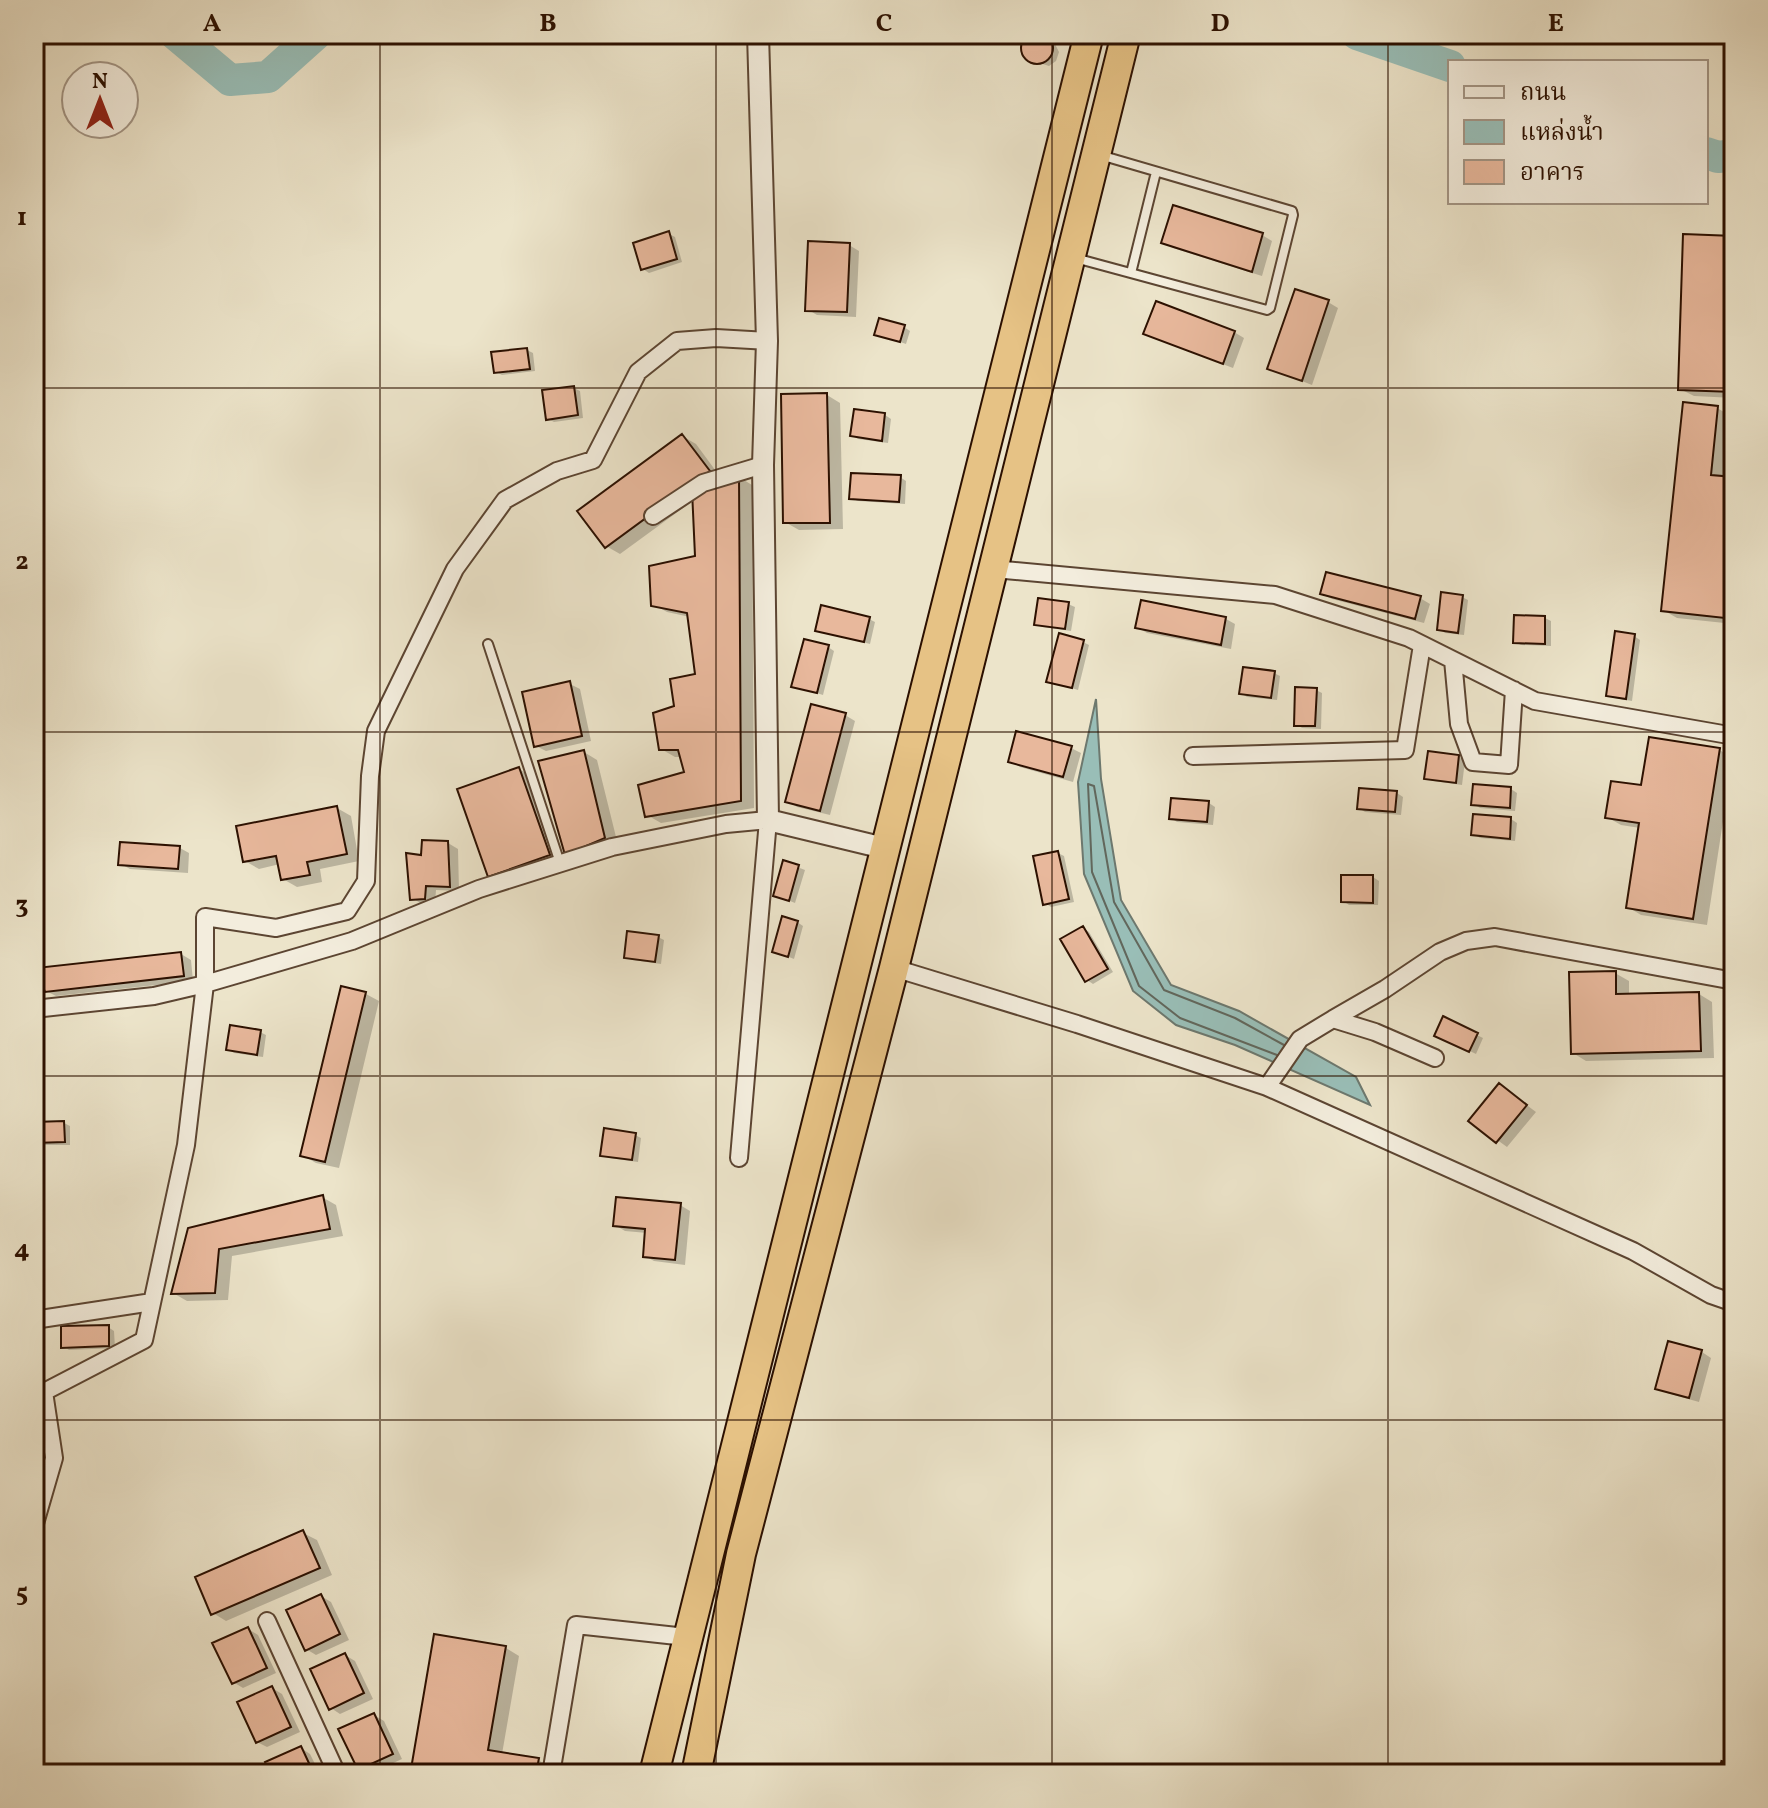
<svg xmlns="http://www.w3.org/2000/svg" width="1768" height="1808" font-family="Vollkorn,'Noto Serif Thai',serif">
<rect width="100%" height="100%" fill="#ece4ca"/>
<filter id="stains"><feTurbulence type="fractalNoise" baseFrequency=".0025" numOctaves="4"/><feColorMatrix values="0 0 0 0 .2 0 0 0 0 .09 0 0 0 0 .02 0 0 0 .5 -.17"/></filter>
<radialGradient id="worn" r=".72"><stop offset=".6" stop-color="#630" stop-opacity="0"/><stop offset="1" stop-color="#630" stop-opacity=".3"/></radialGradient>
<!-- water -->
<path fill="#99beb7" stroke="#6d786e" stroke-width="2" d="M1096,699L1101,779L1121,900L1171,985L1239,1011L1356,1077L1370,1105L1235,1045L1176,1025L1133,991L1084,874L1078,782Z"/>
<!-- shadow -->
<path fill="#0003" d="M858,34H880L879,38Z
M1034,34L1053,40L1059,52L1056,61L1049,66L1027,59L1022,50L1024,41Z
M1452,34H1487L1484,43Z
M669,234L675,237L682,262L649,273L643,269Z
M1262,235L1272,241L1262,276L1173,248L1163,242Z
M1734,238V398L1694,396L1680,389Z
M849,245L859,251L856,317L817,315L807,309Z
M1328,302L1338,308L1312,385L1269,368Z
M904,327L910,331L906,344L877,334Z
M1234,332L1244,338L1233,368L1156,339Z
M527,350L533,353L535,371L502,375L496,372Z
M574,388L580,391L583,418L554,422L548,419Z
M827,395L840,403L843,529L799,530L785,522Z
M1717,408L1731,416L1724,478L1734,479V624L1677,618L1663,610Z
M885,415L891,419L888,443L858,439L852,435Z
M682,436L696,444L724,482L739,477L752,485L754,808L661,823L647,815L686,773L682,757H675L661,749L676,707L697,675L690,617L667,612L653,604L697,558L694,500L620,554L606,546Z
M900,477L906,481L905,504L858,501L851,498Z
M1322,594L1420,598L1430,604L1424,623L1332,599Z
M1462,597L1468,600L1464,635L1445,633L1439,629Z
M1068,604L1075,607L1071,631L1042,627L1036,624Z
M1545,618L1551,621V646L1521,645L1515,642Z
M869,619L875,622L870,644L817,630Z
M1226,619L1235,624L1231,649L1147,633L1137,627Z
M1634,636L1640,640L1632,701L1614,698L1608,695Z
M1083,642L1089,645L1078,690L1049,681Z
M828,647L834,651L823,695L794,686Z
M1274,673L1280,676L1277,700L1247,697L1241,693Z
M570,684L580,689L591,741L546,751L536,746Z
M1316,690L1322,693L1321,729L1302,728L1296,724Z
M813,706L845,715L855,721L830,815L797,807L788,801Z
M1071,748L1081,753L1073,782L1020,767L1010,761Z
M1719,750L1733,757L1707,925L1641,915L1628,907L1640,828L1621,825L1607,817L1643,787Z
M584,752L597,760L618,845L567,854Z
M1430,754L1459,757L1465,761L1462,785L1433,781L1426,778Z
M519,769L532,777L563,863L503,883L490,876Z
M1511,789L1517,793L1515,811L1480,808L1474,804Z
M1361,790L1397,793L1403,797L1401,815L1365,812L1359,808Z
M1209,803L1215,807L1213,825L1177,822L1171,818Z
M337,808L351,816L359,861L320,869L322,882L297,887L283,879L280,864L259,869L245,861Z
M1511,819L1517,823L1515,841L1480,838L1474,834Z
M448,843L458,849L459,891L436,890L435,904H422L412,898L423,857Z
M180,848L189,853L188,873L130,869L121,864Z
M1058,853L1064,856L1074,902L1051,907L1045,903Z
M784,862L805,870L795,903L775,895Z
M1373,877L1379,881L1378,905H1349L1343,901Z
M797,922L803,926L794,959L774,951Z
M1083,928L1089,932L1113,972L1093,984L1087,980Z
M658,937L664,940L661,964L632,960L626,957Z
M181,954L191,960L193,981L56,996L46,991Z
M1615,973L1629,981V996L1699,994L1712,1002L1714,1058L1586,1061L1573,1053Z
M343,988L366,994L379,1001L339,1168L316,1163L302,1155Z
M1444,1019L1483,1038L1476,1054L1443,1038Z
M260,1032L266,1035L263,1057L234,1053L228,1049Z
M1500,1085L1536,1112L1507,1147L1471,1121Z
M64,1123L70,1126V1145H34V1124Z
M635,1135L641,1138L638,1162L609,1158L603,1155Z
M322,1197L336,1205L343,1236L232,1256L228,1300L187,1301L173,1293L190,1230Z
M680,1205L690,1211L685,1265L654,1261L645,1256L647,1233L625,1231L615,1225Z
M108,1327L114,1331L115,1348L69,1350L63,1346Z
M1669,1343L1702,1352L1711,1358L1699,1402L1667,1393L1657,1388Z
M303,1533L317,1540L332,1575L226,1621L213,1613Z
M321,1596L331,1602L349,1640L316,1655L306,1649Z
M248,1629L258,1635L276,1673L243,1688L233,1682Z
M506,1648L519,1656L502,1754L538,1760L552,1768L551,1774H423L413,1768Z
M345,1655L355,1661L373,1699L340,1714L331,1708Z
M272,1688L282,1694L300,1732L267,1747L257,1742Z
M374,1715L384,1721L402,1759L369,1774L359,1768Z
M301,1748L310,1754L320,1774H273Z"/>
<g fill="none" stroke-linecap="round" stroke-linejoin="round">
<!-- shore -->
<path stroke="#62675c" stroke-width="2" d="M1277,1055L1180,1018L1139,986L1092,872L1088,784L1094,786L1114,902L1164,990L1235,1018L1284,1045"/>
<!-- river -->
<path stroke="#99beb7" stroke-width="32" d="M175,34L230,80L268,77L316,34
M1357,34L1450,66
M1706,153L1718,157L1734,155"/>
</g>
<!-- building -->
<path fill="#e8b89c" stroke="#2c1000" stroke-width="2" d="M1021 48a16 16 0 1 1 32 0a16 16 0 1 1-32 0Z
M1173,205L1263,233L1252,272L1161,243Z
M669,231L677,259L641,270L633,243Z
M1683,234L1734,236V392L1678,390Z
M808,241L850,243L847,312L805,311Z
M1295,289L1329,300L1302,381L1267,369Z
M1156,301L1235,331L1223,364L1143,334Z
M879,318L905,325L900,342L874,335Z
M527,348L530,369L494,373L491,352Z
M574,386L578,415L546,420L542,390Z
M827,393L830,523H783L781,394Z
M1683,402L1718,406L1711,475L1734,477V619L1661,611Z
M854,409L885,413L882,441L850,436Z
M682,434L710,471L605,548L577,511Z
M851,473L901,475L899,502L849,499Z
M739,475L741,801L645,817L638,785L684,772L678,750H659L653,713L674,706L670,679L695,674L687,613L651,606L649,566L695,556L692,490Z
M1326,572L1421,596L1415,619L1320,594Z
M1441,592L1463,595L1458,633L1437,630Z
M1038,598L1069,602L1065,629L1034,625Z
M1141,600L1226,617L1221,645L1135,628Z
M821,605L870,617L864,642L815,631Z
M1514,615L1545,616V644L1513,643Z
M1615,631L1635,634L1626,699L1606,696Z
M1059,633L1084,640L1072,688L1046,682Z
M804,639L829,645L817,693L791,687Z
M1243,667L1275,671L1271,698L1239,694Z
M570,681L582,736L534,747L522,692Z
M1295,687L1317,688L1315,726H1294Z
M811,704L846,713L820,811L785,802Z
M1016,731L1072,746L1063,777L1008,762Z
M1649,737L1720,748L1693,919L1626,908L1639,823L1605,818L1611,781L1641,785Z
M584,750L605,838L565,855L538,761Z
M1428,751L1459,755L1456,783L1424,779Z
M519,767L550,855L488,877L457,789Z
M1473,784L1511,787L1510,808L1471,805Z
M1359,788L1397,791L1395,812L1357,809Z
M1171,798L1209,801L1207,822L1169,819Z
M337,806L347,854L307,862L310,875L281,880L276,856L243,862L236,826Z
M1473,814L1511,817L1510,839L1471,835Z
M422,840L448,841L450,887L426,886L425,899L410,900L406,853L421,855Z
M120,842L180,846L178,869L118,865Z
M1058,851L1069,899L1043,905L1033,856Z
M783,860L799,865L789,901L773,896Z
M1341,875H1373V903L1341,902Z
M782,916L798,921L788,957L772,952Z
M1083,926L1108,969L1085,982L1060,939Z
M627,931L659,935L655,962L624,958Z
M181,952L184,976L45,992L36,968Z
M1616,971V994L1699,992L1701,1051L1571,1054L1569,972Z
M341,986L366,992L325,1162L300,1156Z
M1443,1016L1478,1033L1469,1052L1434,1036Z
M230,1025L261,1030L257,1055L226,1050Z
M1499,1083L1527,1105L1496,1143L1468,1121Z
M64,1121L65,1142L34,1143V1122Z
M604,1128L636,1133L632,1160L600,1156Z
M323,1195L330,1229L219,1249L215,1293L171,1294L188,1228Z
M616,1197L681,1203L675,1260L643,1257L645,1229L613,1226Z
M109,1325V1346L61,1348V1326Z
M1668,1341L1702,1350L1689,1398L1655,1389Z
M303,1530L320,1568L211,1615L195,1577Z
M321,1594L340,1634L305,1651L286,1610Z
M248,1627L267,1668L232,1684L212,1643Z
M434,1634L506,1646L488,1750L539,1758L536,1774H438L411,1769Z
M345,1653L364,1693L329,1710L310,1669Z
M272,1686L291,1727L256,1743L237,1702Z
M374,1713L393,1754L358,1770L338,1729Z
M301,1746L314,1774H271L265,1762Z"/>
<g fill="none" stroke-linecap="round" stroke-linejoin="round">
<defs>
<path id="service" d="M1075,258L1267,310L1270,308L1293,215L1292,211L1100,155
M1131,273L1156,172
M488,644L560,863"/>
<path id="minor" d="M653,516L703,483L763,465
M994,569L1275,595L1409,638L1535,701L1734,736
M1453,660L1459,724L1473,762L1509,765L1514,690
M1193,756L1405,750L1422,645
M894,968L1077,1024L1267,1087L1633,1251L1711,1295L1734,1303
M34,1009L154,996L205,984L352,941L479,889L612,847L726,824L768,820L739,1158
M1333,1019L1385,989L1440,952L1466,941L1495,937L1734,981
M1267,1087L1300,1039L1333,1019L1375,1032L1435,1058
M34,1320L152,1302
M34,1527L54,1458L44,1392L144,1340L186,1145L205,984V917L276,928L347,911L366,881L370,776L376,731L455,569L505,500L557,471L593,460L638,372L677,341L716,338L767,341
M267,1621L337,1774
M551,1774L576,1625L686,1637"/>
<path id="tertiary" d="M758,34L767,341L763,465L768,820L884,848"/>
<path id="trunk" d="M654,1774L1089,34
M696,1774L741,1554L894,968L1126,34"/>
</defs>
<!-- service casing -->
<use href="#service" stroke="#5c4532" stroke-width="12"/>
<!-- minor casing -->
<use href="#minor" stroke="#5c4532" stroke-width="20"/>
<!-- tertiary casing -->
<use href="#tertiary" stroke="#5c4532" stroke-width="24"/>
<!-- trunk casing -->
<use href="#trunk" stroke="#2c1000" stroke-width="32"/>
<!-- service -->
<use href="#service" stroke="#f3eddd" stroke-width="8"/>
<!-- minor -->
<use href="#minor" stroke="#f3eddd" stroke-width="16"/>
<!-- tertiary -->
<use href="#tertiary" stroke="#f3eddd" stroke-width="20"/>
<!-- trunk -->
<use href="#trunk" stroke="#e6c285" stroke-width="28"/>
<!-- rail -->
<path stroke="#2c1000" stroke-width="5" stroke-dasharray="14 14" stroke-linecap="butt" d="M1720,1774L1734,1713"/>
</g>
<!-- grid -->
<path fill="none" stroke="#2c1000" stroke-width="2" stroke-opacity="0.55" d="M380,34V1774M716,34V1774M1052,34V1774M1388,34V1774M34,388H1734M34,732H1734M34,1076H1734M34,1420H1734"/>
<!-- margin -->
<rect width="1768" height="1808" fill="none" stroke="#ece4ca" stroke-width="88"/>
<!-- legend -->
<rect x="1448" y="60" width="260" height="144" fill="#f3eddd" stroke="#a39585" stroke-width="2"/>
<rect x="1464" y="86" width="40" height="12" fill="#f3eddd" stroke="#a39585" stroke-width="2"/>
<text x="1520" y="100" font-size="24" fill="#2c1000">ถนน</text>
<rect x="1464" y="120" width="40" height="24" fill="#99beb7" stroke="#a39585" stroke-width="2"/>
<text x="1520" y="140" font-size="24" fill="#2c1000">แหล่งน้ำ</text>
<rect x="1464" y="160" width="40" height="24" fill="#e8b89c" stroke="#a39585" stroke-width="2"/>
<text x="1520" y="180" font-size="24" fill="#2c1000">อาคาร</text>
<!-- north arrow -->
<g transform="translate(100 100)"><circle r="38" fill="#f3eddd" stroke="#a39585" stroke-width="2"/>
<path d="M0-6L14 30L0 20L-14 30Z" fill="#8f2418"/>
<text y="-12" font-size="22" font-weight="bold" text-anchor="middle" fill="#2c1000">N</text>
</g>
<rect x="44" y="44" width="1680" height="1720" fill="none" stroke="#2c1000" stroke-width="3"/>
<g font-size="26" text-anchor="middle" font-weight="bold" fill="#2c1000">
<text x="212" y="31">A</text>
<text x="548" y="31">B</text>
<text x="884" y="31">C</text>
<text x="1220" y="31">D</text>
<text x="1556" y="31">E</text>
<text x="22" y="225">1</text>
<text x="22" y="569">2</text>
<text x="22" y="913">3</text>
<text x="22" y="1257">4</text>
<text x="22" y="1601">5</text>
</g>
<rect width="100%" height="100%" filter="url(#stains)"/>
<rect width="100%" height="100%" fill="url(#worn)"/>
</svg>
